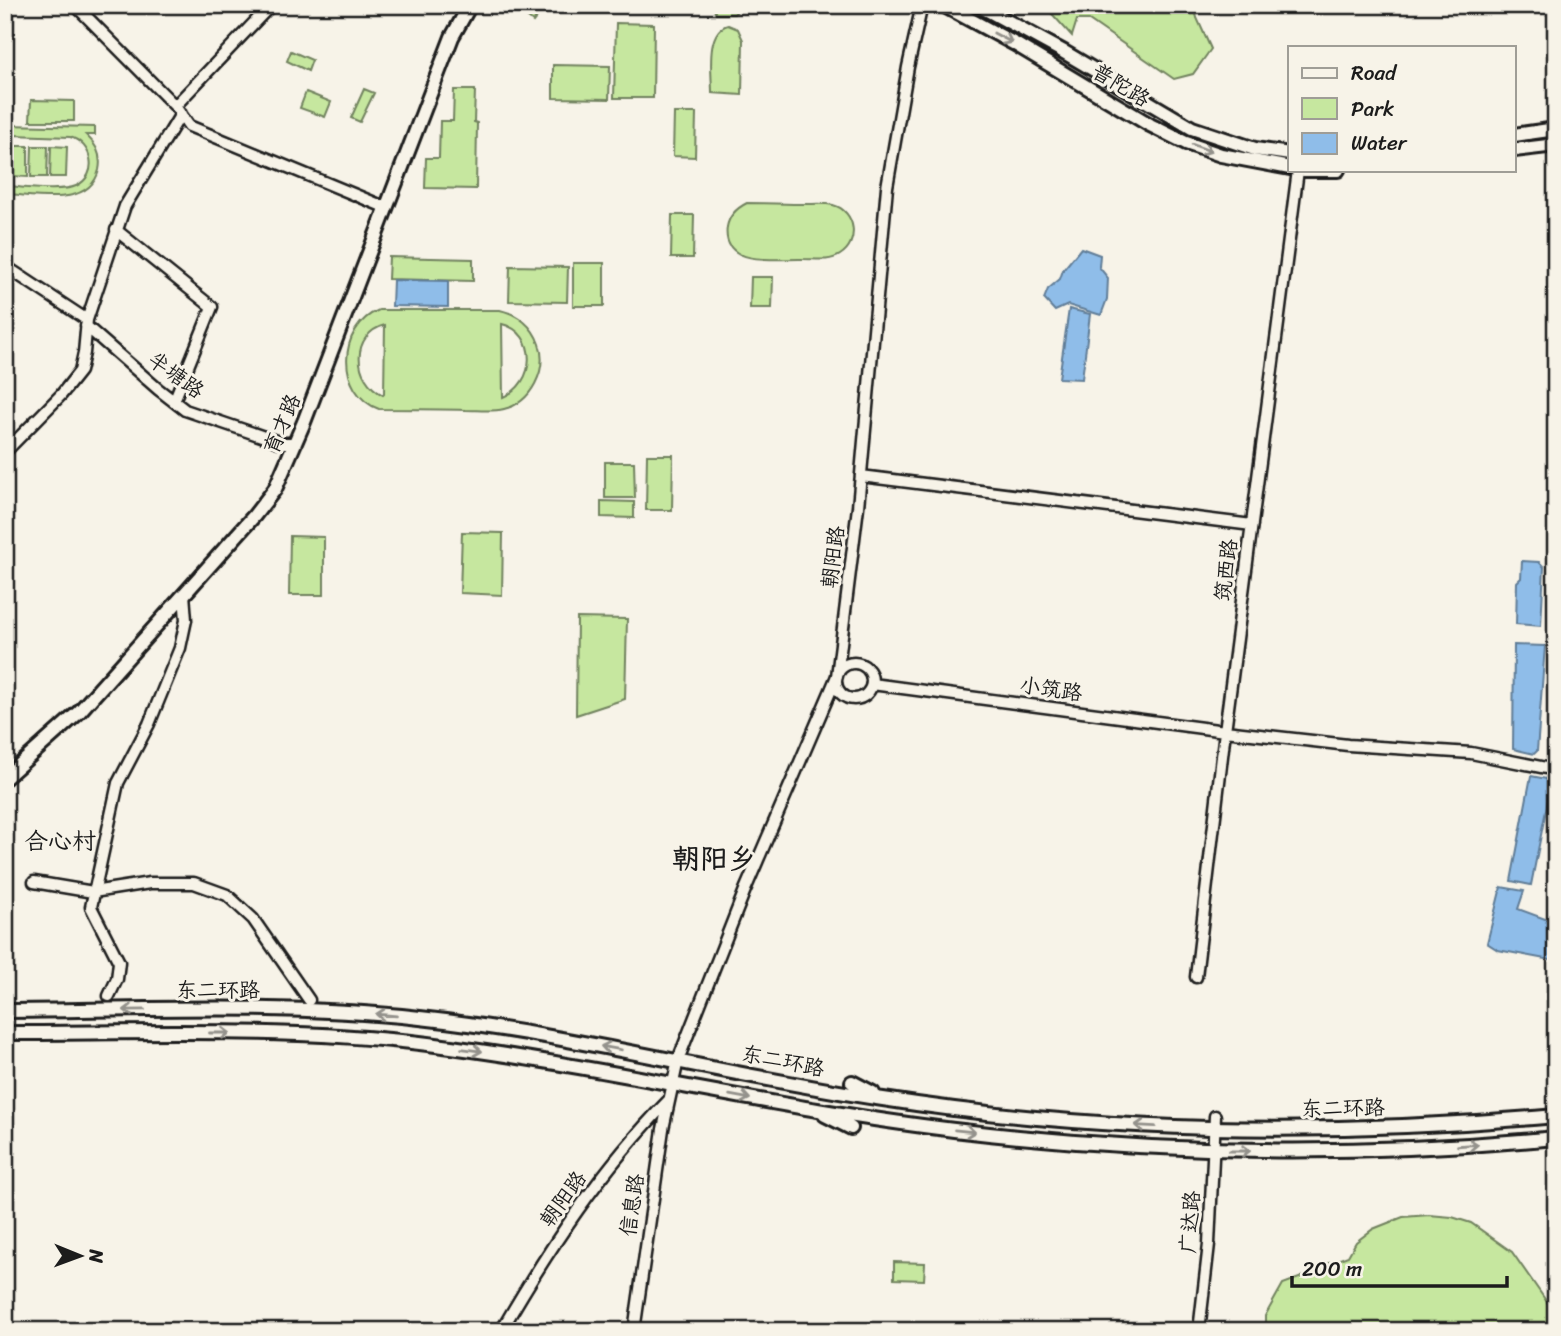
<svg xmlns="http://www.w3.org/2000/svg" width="1561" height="1336" font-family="Sriracha,'LXGW WenKai TC',sans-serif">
<rect width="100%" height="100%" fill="#f7f3e8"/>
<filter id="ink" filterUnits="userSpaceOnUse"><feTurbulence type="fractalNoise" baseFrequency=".0143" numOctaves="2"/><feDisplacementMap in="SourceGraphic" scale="14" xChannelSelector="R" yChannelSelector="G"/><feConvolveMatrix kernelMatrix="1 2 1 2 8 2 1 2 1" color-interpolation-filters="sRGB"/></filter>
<g filter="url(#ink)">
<!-- green -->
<path fill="#c6e79f" stroke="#71825e" stroke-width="2" fill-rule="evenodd" d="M512,5H546L533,22Z
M712,5H739V9L734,14H716Z
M1044,5H1194L1197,18L1211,49L1193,74L1174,79L1089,20H1077L1072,36Z
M616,23L654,24L653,98H614Z
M728,25L738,29L743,40L742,95L712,93C712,73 705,31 728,25Z
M291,51L312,60L308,71L287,61Z
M553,65L610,66L609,99L553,98Z
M364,89L374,93L360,122L351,118Z
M454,90H475L474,122L477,123L476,189L425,188L426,158H439L440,121H453Z
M306,92L331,102L325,117L300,108Z
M31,100L74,101V121H30Z
M674,113H696L695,157L673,156Z
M5,125L95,127V135H86C96,144 102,156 99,170C89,209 35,195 5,194V185C20,188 63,192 76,186C100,175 92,143 70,137L12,135L5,137Z
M13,146H28V177L12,176Z
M32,146H48L47,177H31Z
M51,146L67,147L66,177H50Z
M747,203C766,203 786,204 806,204C814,204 825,203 833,205C856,211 860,243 840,255C829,262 815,259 803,259C777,258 721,268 727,227C729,215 737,208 747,203Z
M672,215H694L693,258H671Z
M389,257L473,259V281L388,279Z
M573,263H604V306H573Z
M510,266L568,267L567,302L509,301Z
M751,277H773L772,308H750Z
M379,310H500C518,314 533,326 539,344C548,370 531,403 504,409C492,412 478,410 466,410C437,409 408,409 379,409C336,393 337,327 379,310ZM502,324C539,333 536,384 503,397ZM385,325L384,394L383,395C352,379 351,334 385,325Z
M647,455H673L672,510H646Z
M605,462H634L635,498H605Z
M601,501L634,502V518L601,517Z
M462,532L503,533L502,595L460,593Z
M290,536L324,537V595H289Z
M577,618L627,619L625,699L576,715Z
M1429,1215L1452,1217L1471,1223L1512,1252L1556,1315V1331H1265V1316L1283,1284L1318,1271L1321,1266L1348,1256L1356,1242L1373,1229L1403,1217Z
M894,1262L925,1263L924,1280L894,1279Z"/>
<!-- water -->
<path fill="#8fbde9" stroke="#617d97" stroke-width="2" d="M1081,248L1100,255L1099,267L1108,278L1107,299L1101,315L1068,305L1055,311L1044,299L1048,289L1060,279L1063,270Z
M393,280L448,281V307L392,306Z
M1069,309L1090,314L1082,379L1059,378Z
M1522,561L1539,562L1544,567L1541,626L1516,624L1517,582L1521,578Z
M1514,645L1545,646L1537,751L1534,754L1513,749Z
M1531,776L1552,780L1531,885L1511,881Z
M1501,887L1524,891L1518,909L1556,923V961L1498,950L1487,943Z"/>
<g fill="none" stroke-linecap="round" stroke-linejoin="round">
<defs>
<path id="minor" d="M75,5L175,106L189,126L387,208
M175,106L271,5
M116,230L212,307L174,401
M5,266L87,320
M86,326L158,389L185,410L282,443H295
M5,452L61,395L80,371L84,353L87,320L125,206L181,114
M861,476L1252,525
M836 681a18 18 0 1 1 36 0a18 18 0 1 1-36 0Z
M872,684L1225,731L1348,745L1471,753L1556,770
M34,882L93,892L150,883H194L227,895L253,919L309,1000
M1196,977L1225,731L1298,170
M109,996L117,979L119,962L91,907L118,783L149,724L180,648L186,620L184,594
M501,1331C549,1248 602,1168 669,1100
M634,1331L663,1129L678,1060L745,890L837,676L858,507L887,187L908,67L922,5
M1199,1331L1209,1244L1215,1116"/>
<path id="major" d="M943,5L1015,44L1150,125L1186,143L1221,155L1290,168
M978,5L1064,52L1192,128L1255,149L1290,154
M1514,135L1556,129
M1514,150L1556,145
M1303,170H1338
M5,778L79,712L254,516L275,489L304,422L442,63L452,37L470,5
M5,1011C143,1010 283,1003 420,1018C576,1035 729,1076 883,1099C1106,1134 1332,1136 1556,1116
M5,1033C146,1033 288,1027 428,1044C604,1066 777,1109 954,1130C1154,1154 1355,1157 1556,1138
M852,1082L873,1093
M825,1115L851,1128"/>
</defs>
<!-- minor casing -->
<use href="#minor" stroke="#1c1c1c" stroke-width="15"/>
<!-- major casing -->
<use href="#major" stroke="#1c1c1c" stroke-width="18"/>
<!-- minor -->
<use href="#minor" stroke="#f7f3e8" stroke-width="10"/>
<!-- major -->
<use href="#major" stroke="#f7f3e8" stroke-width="12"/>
</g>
<!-- one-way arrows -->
<defs><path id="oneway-shaft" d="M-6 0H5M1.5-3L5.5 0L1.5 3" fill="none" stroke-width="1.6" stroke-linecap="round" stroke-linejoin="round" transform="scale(1.75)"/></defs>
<g stroke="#94928c">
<use href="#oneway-shaft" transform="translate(1003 38) rotate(28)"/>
<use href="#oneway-shaft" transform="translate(1202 148) rotate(20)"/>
<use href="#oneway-shaft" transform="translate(134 1010) rotate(179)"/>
<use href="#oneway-shaft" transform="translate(386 1015) rotate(-175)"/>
<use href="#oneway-shaft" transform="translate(220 1033)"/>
<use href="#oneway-shaft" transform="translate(611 1048) rotate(-170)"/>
<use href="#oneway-shaft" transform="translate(472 1050) rotate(8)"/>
<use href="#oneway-shaft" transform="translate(740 1097) rotate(10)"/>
<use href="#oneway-shaft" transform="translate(1145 1126) rotate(-177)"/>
<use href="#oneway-shaft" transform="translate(965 1131) rotate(6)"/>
<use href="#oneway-shaft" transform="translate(1468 1145) rotate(-4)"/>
<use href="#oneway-shaft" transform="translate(1240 1151)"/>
</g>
</g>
<g text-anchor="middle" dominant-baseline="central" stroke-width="6" stroke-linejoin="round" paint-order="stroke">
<!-- street labels -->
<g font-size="21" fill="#1c1c1c" stroke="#f7f3e8">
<text transform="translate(1121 85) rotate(31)">普陀路</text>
<text transform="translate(176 375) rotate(36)">半塘路</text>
<text transform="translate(282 424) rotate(-67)">育才路</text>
<text transform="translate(833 557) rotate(-83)">朝阳路</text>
<text transform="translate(1226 570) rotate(-83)">筑西路</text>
<text transform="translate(1051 689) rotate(8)">小筑路</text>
<text x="218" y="990">东二环路</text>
<text transform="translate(783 1061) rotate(11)">东二环路</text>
<text transform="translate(1343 1108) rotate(-1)">东二环路</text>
<text transform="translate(563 1199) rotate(-54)">朝阳路</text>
<text transform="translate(632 1205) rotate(-82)">信息路</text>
<text transform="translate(1190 1222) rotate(-86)">广达路</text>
</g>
<!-- quarter labels -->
<g font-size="24" fill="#1c1c1c" stroke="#f7f3e8">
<text x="60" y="841">合心村</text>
</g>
<!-- district labels -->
<g font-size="28" font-weight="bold" fill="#1c1c1c" stroke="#f7f3e8">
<text x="714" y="858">朝阳乡</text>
</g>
</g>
<!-- margin -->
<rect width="1561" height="1336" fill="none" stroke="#f7f3e8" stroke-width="28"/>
<rect x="14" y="14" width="1533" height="1308" fill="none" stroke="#1c1c1c" stroke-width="2.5" filter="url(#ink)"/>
<!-- legend -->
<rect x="1288" y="46" width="228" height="126" fill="#f7f3e8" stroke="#9f9d96" stroke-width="2"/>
<rect x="1302" y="68" width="35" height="10" fill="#f7f3e8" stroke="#9f9d96" stroke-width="2"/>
<text x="1351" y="80" font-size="21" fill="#1c1c1c">Road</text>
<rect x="1302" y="98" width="35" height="21" fill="#c6e79f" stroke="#9f9d96" stroke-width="2"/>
<text x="1351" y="116" font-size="21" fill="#1c1c1c">Park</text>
<rect x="1302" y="133" width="35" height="21" fill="#8fbde9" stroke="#9f9d96" stroke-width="2"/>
<text x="1351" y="150" font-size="21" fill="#1c1c1c">Water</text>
<!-- north arrow -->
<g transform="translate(80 1256) rotate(91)" stroke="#f7f3e8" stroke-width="5" paint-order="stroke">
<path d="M0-5L12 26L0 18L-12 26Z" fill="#1c1c1c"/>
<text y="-10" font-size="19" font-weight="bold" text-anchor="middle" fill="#1c1c1c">N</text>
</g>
<!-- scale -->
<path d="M1292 1276v10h215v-10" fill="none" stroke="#1c1c1c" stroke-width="3.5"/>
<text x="1302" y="1276" font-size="21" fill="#1c1c1c" stroke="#f7f3e8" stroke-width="5" paint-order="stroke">200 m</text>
</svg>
